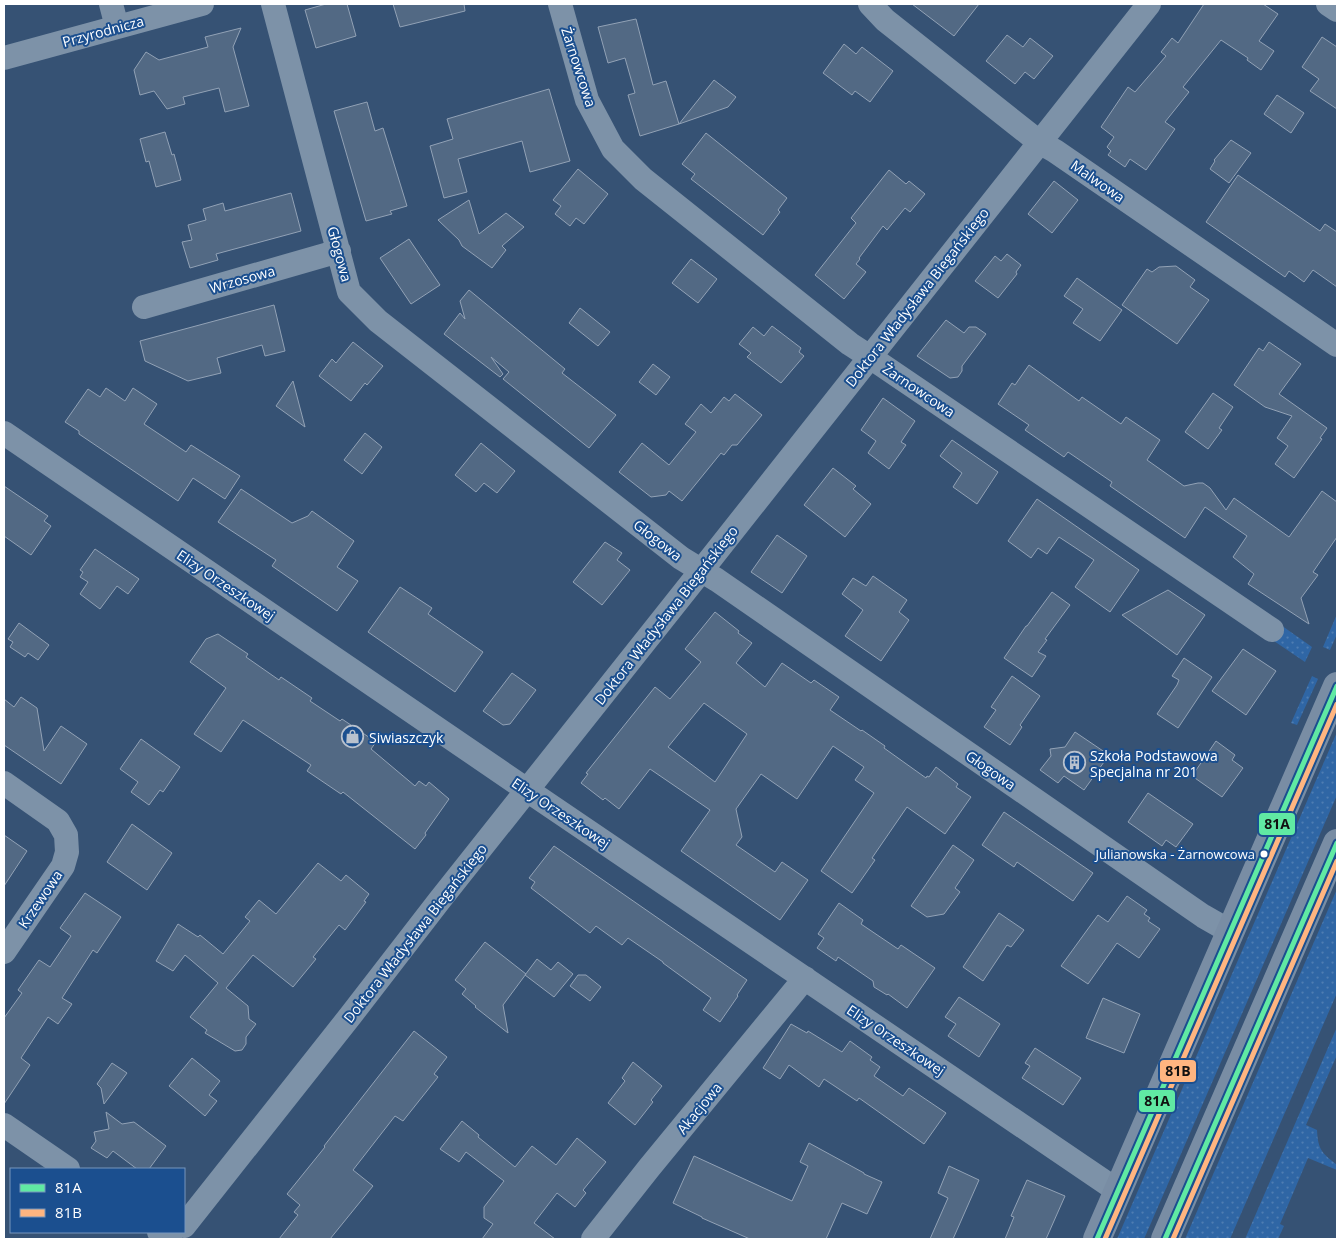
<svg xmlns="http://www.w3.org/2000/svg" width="1341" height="1243" font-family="'Open Sans',sans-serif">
<defs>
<pattern id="grass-dots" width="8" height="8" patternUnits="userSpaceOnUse" patternTransform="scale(1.25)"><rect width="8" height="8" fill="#2f66a5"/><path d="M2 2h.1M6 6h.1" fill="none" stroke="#4e7db2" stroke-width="1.8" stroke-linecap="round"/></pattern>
</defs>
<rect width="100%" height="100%" fill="#365274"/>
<!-- grass -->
<path fill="url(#grass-dots)" d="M1337,614V634L1330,650L1323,647Z
M1278,623L1312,647L1305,662L1271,639Z
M1312,676L1318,679L1297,725L1291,723Z
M1337,732V795L1144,1239H1117Z
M1337,889V993L1230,1239H1185Z
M1337,1027V1055L1306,1125L1317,1130C1318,1150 1322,1153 1337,1165V1170L1308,1158L1280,1224L1284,1226L1278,1239H1245Z"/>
<!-- building -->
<path fill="#526984" stroke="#92a2b6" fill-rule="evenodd" d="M326,4H347L356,36L316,48L305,10Z
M393,4H464L465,11L400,27Z
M912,4H979L954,36Z
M1204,4H1263L1278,14L1259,41L1274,51L1261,70L1247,60L1248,58L1221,40L1183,87L1189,92L1165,122L1175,129L1146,170L1130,159L1125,167L1108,155L1111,151L1107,147L1114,137L1101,127L1128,87L1135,92L1166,56L1161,52L1172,38L1178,43Z
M636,19L653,85L666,81L679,124L640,136L628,95L635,93L625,58L608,63L598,27Z
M241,28L233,47L249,106L225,112L219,88L183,97L185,104L167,109L154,91L140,95L134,70L146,52L159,60L208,47L205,37Z
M1007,35L1023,47L1030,38L1053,56L1034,79L1025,72L1015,84L986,61Z
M1322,37L1337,47V109L1310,91L1319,79L1302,67Z
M844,44L856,54L862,47L893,71L870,102L855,91L852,95L823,73Z
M714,80L736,97L728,107L679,124Z
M549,89L570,161L530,172L522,141L458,159L467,192L444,198L430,146L453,139L447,119Z
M1277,95L1304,113L1291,133L1264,114Z
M367,102L375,131L383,128L407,206L390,211L392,214L366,221L334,111Z
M165,132L172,155L174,154L181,180L156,187L149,161L146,162L140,139Z
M706,133L787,198L778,210L780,212L763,235L691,179L695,174L682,164Z
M1231,140L1251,153L1229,183L1210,169L1215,161L1214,160Z
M578,169L608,194L584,224L576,218L570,226L555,214L561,206L553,200Z
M889,170L906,184L909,181L925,194L910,212L905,208L887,230L883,226L859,258L860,259L856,264L866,272L844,299L815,275L856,223L851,218Z
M1238,175L1320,231L1325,224L1337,232V287L1313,270L1304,282L1289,271L1285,277L1206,222Z
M1054,181L1078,200L1052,233L1028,214Z
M291,193L301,231L216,254L218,260L190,268L182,242L192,240L188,225L206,220L203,209L223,203L225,211Z
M469,200L479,234L506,213L524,227L502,246L506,250L492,268L462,246L459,240L438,220Z
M409,239L440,285L411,304L380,258Z
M1007,254L1021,265L1016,272L1017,274L998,298L975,281L995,256L1001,261Z
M691,259L717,279L698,303L672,283Z
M1176,266L1195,280L1190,287L1209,300L1177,344L1122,305L1147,269L1152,272L1159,267Z
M1077,278L1122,310L1100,341L1073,323L1083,309L1064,296Z
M469,290L565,369L562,373L616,415L589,448L503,379L509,372L491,357L503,374L500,377L444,334L460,313L465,319L460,301Z
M274,305L285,351L265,356L262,345L217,358L221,373L188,381L145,361L140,341Z
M580,308L610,332L598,346L569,323Z
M946,320L964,333L969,327H976L986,334L962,366V371L958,377L950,378L917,356Z
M772,326L801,348L799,352L804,356L781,383L747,357L751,353L739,344L753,327L764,336Z
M353,342L383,366L367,385L365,383L351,401L319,376L332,359L336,363Z
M1269,342L1301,364L1279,394L1327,428L1320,438L1322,439L1294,478L1275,464L1288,446L1277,438L1292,416L1265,407L1234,385L1259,348L1263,351Z
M653,364L670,377L656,395L639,382Z
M1029,365L1079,401L1082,397L1121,424L1126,417L1160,440L1147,460L1184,486L1198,483H1203L1210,488L1226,510L1234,498L1289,537L1322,491L1337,502V537L1313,572L1318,575L1301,598L1309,624L1248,584L1254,574L1233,557L1247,536L1205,507L1185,538L1110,486L1112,482L1068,452L1064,457L1025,430L1029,425L998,404L1012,383L1015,385Z
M293,381L305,427L276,406Z
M106,388L125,401L133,388L157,404L144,424L186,452L191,445L240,476L225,499L193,478L178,501L79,434V431L65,422L88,389L100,397Z
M1213,393L1233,407L1219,428L1222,430L1208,449L1185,432Z
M735,394L762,415L737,445H732L724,455L721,453L682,501L669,491L666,495L651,497L619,472L642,443L669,465L696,432L685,424L701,404L711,413L724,397L729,401Z
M883,398L915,421L901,442L906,445L889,469L868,453L876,441L861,430Z
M365,433L382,447L362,474L344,460Z
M952,440L998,472L977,504L953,487L962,473L940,456Z
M481,443L515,471L497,493L484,483L476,492L455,475Z
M833,468L856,486L853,489L871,504L845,537L804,505Z
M4,486L48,516L44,521L51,526L31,555L4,536Z
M241,489L292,523L308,516L312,511L354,541L337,567L358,581L337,611L272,566L276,560L218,522Z
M1037,499L1139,570L1110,612L1075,587L1094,560L1059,537L1047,554L1038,548L1031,558L1008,541Z
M777,535L807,556L782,593L751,572Z
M605,542L622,553L617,560L630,570L602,605L573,582Z
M95,549L139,579L128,594L117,586L100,609L80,594L88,582L80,577L83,572L80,570Z
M873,576L907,600L899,612L909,620L881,661L845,636L863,610L842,594L853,578L866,586Z
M400,587L432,608L428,614L483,652L455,692L368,632Z
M1168,590L1205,615L1177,655L1122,615Z
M1052,592L1070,605L1045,639L1047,640L1038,652L1046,656L1032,677L1004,658L1026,626H1027Z
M715,612L739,631L738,633L752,643L736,663L765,687L782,663L811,683L814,680L839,697L830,710L861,731L862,730L885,746L884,748L926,778L927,776L929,777L936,767L958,784L956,787L971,797L945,834L907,807L872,858L875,860L852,893L821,871L874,793L855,780L864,767L833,746L797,799L761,774L736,809L742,837L736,845L775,872L782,862L808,880L780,920L681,851L710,810L650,769L619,809L605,798L603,800L581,783L588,774L586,773L655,687L670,699L701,662L685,649ZM704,703L747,734L715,782L668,747Z
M19,623L49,645L38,660L28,653L25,657L10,647L13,642L8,639Z
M218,634L248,654L246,657L279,680L281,677L312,698L310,701L340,721L342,719L376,742L371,749L415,786L419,781L426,786L429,782L449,799L425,833L426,835L415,849L343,792L341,794L307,771L311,765L243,720L221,752L194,734L226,688L190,662L206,639Z
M1243,649L1276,671L1246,715L1212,691Z
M1184,658L1212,677L1178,728L1157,714L1177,685L1179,680L1172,676Z
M512,673L536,690L510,724L503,725L483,711Z
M1012,676L1040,696L1020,725L1022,727L1010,745L984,727L996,710L991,707Z
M21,697L37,708L44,751L61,726L87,744L61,784L4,745V699L14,707Z
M1075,732L1109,755L1084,790L1064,776L1058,783L1040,770L1051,756L1050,749L1065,747Z
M141,739L180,767L163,792L160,790L149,805L131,792L138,782L120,769Z
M1216,741L1235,755L1232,760L1243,768L1222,797L1192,776Z
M1148,793L1193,824L1176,847L1166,840L1162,846L1128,822Z
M1004,812L1093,873L1073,901L1017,862L1014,867L982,845Z
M132,824L172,853L147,890L107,862Z
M4,835L27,851L4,886Z
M953,845L974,860L955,888L960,892L944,914L927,917L911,906Z
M554,846L747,980L737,995L738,996L720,1022L703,1010L711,998L663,963V962L628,938L622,945L596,926L590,933L531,888L535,882L529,878Z
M318,863L341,881L346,875L369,894L364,901L366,902L345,930L339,925L313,957L316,959L293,987L253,955L226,988L248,1006L249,1019L256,1024L246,1037V1044L242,1050L235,1051L205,1033L207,1030L190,1017L218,983L185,955L173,971L156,961L178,924L198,937L200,935L223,954L250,921L245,917L259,900L276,914Z
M85,893L121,917L97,953L93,950L62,998L72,1004L58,1024L48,1017L21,1058L30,1065L4,1104V1018L22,993L18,990L39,960L50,967L71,936L60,928Z
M1127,896L1147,910L1144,914L1150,918L1148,921L1160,929L1139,958L1117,943L1088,984L1061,966L1098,915L1108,922Z
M839,903L863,920L861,924L898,949L901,945L935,968L907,1008L888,994L887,995L874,987L873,981L838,957L836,961L817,948L824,938L818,934Z
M999,913L1024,930L1011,947L1007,945L983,981L963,967Z
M485,942L526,974L503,1005L508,1033L475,1007L476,1006L462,994L466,989L455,980Z
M537,959L551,970L558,962L573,974L554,997L525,975Z
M578,975H586L601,987L590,1001L570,986Z
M959,997L1000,1024L979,1057L948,1036L956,1024L945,1017Z
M1103,998L1140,1014L1124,1053L1086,1038Z
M791,1024L807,1033L808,1031L842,1052L850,1041L872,1057L870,1060L880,1067L874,1076L903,1096L909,1088L946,1113L924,1144L859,1098L857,1101L824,1079L819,1087L789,1065L780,1079L763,1068Z
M414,1031L447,1057L434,1074L438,1077L403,1121L395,1116L353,1170L373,1186L330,1239H279L298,1215L294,1212L300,1205L287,1194L325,1147L324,1146Z
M1035,1048L1081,1078L1063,1105L1022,1078L1030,1066L1025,1063Z
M192,1058L220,1081L209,1095L217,1101L205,1116L169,1086Z
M633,1062L662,1086L651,1100L653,1102L635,1125L608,1103L625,1081L622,1078Z
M112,1063L127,1073L104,1104L101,1088L97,1084Z
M106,1112L122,1124L134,1122L166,1146L149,1169H137L113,1151L107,1158L91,1148L96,1141L94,1132L109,1129Z
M462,1121L479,1135L478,1137L515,1167L532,1146L556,1165L577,1138L606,1162L583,1190L586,1193L575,1207L557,1193L534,1223L555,1239H482L493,1224L484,1218V1207L504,1181L466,1152L459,1162L440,1149Z
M809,1143L864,1173V1174L882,1182L867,1214L842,1203L826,1239H750L702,1218V1217L673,1203L694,1156L792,1201L808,1166L800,1162Z
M949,1166L979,1180L953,1239H930L948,1198L938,1193Z
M1027,1180L1065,1196L1046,1239H1005L1014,1217L1011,1216Z"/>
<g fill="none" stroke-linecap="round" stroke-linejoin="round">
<!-- street -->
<path stroke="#7d92a8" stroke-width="24" d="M111,4L117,27
M273,4L349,292L378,321L681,558L717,580L1203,916L1231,932
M560,4L587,100L613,149L643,179L850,344L870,357L1272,630
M870,4L885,20L1039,142L1055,151L1337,345
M1328,4L1337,10
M4,58L202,4
M144,307L339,251
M4,433L527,790L1118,1191
M4,783L58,821L66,835L67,852L63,866L4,952
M4,1125L68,1169
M184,1226L351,1015L439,901L701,571L1149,4
M159,1232L170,1239
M593,1239L649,1168L805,978"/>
<!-- secondary -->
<path stroke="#798da4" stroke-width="28" d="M1097,1239L1337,686
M1165,1239L1337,843"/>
<defs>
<path id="bus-1" d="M1097,1239L1337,686
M1165,1239L1337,843"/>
<path id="bus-2" d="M1105,1239L1337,704
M1173,1239L1337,861"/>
</defs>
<!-- bus-1 casing -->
<use href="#bus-1" stroke="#1b4f8f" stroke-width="9"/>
<!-- bus-2 casing -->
<use href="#bus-2" stroke="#1b4f8f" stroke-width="9"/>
<!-- bus-1 -->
<use href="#bus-1" stroke="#60e9a3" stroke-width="5"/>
<!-- bus-2 -->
<use href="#bus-2" stroke="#ffb580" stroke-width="5"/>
</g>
<!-- icons -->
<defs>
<symbol id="shop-ring" viewBox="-11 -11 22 22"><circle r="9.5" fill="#1b4f8f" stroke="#b9c2ce" stroke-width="1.5"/><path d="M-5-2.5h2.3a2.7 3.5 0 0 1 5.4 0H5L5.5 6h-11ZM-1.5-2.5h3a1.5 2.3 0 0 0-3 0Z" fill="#b9c2ce"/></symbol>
<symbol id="building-ring" viewBox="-11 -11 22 22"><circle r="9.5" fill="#1b4f8f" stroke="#b9c2ce" stroke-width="1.5"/><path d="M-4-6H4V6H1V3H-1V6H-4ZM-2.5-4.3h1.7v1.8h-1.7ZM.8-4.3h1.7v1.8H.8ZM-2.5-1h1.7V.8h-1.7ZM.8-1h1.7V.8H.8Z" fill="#b9c2ce"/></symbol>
</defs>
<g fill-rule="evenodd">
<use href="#shop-ring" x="340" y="724" width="25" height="25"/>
<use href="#building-ring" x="1062" y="750" width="25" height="25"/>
</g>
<!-- markers -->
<circle fill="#fff" stroke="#1b4f8f" stroke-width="2" cx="1264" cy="854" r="4.5"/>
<g text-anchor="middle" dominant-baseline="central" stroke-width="4" stroke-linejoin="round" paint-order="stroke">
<!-- bus labels -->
<g font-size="13" fill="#fff" stroke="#1b4f8f" text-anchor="end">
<text x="1255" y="854">Julianowska - Żarnowcowa</text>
</g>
<!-- street labels -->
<g font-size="14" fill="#fff" stroke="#1b4f8f">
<text transform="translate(103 31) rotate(-15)">Przyrodnicza</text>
<text transform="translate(579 67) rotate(72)">Żarnowcowa</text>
<text transform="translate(1098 181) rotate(35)">Malwowa</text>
<text transform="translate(340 254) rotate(75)">Głogowa</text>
<text transform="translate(242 279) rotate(-16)">Wrzosowa</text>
<text transform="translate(917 297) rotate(-52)">Doktora Władysława Biegańskiego</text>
<text transform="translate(919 390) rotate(34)">Żarnowcowa</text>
<text transform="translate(658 540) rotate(38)">Głogowa</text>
<text transform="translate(226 585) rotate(34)">Elizy Orzeszkowej</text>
<text transform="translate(666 615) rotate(-52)">Doktora Władysława Biegańskiego</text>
<text transform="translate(991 770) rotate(35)">Głogowa</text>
<text transform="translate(561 813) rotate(34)">Elizy Orzeszkowej</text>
<text transform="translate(40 899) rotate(-56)">Krzewowa</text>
<text transform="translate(415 933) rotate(-52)">Doktora Władysława Biegańskiego</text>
<text transform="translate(896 1040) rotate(34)">Elizy Orzeszkowej</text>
<text transform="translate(699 1108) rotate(-51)">Akacjowa</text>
</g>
<!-- poi labels -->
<g font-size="14" fill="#fff" stroke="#1b4f8f" text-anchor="start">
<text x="369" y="737">Siwiaszczyk</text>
<text x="1090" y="755">Szkoła Podstawowa<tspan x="1090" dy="16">Specjalna nr 201</tspan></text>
</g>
</g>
<g stroke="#1b4f8f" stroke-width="2">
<rect x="1258" y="812" width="38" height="24" rx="5" fill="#60e9a3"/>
<rect x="1159" y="1059" width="38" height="24" rx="5" fill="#ffb580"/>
<rect x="1138" y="1089" width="38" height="24" rx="5" fill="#60e9a3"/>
</g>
<g font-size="14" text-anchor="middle" font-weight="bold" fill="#111">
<text x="1277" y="829">81A</text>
<text x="1178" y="1076">81B</text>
<text x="1157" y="1106">81A</text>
</g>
<!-- border -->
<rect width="1341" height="1243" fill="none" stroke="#ffffff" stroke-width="10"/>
<!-- legend -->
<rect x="10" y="1168" width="175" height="65" fill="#1b4f8f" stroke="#7695bc"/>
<rect x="20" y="1184" width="25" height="8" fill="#60e9a3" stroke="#7695bc"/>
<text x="55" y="1193" font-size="15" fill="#ffffff">81A</text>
<rect x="20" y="1209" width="25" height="8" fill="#ffb580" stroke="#7695bc"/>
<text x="55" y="1218" font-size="15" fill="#ffffff">81B</text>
</svg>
